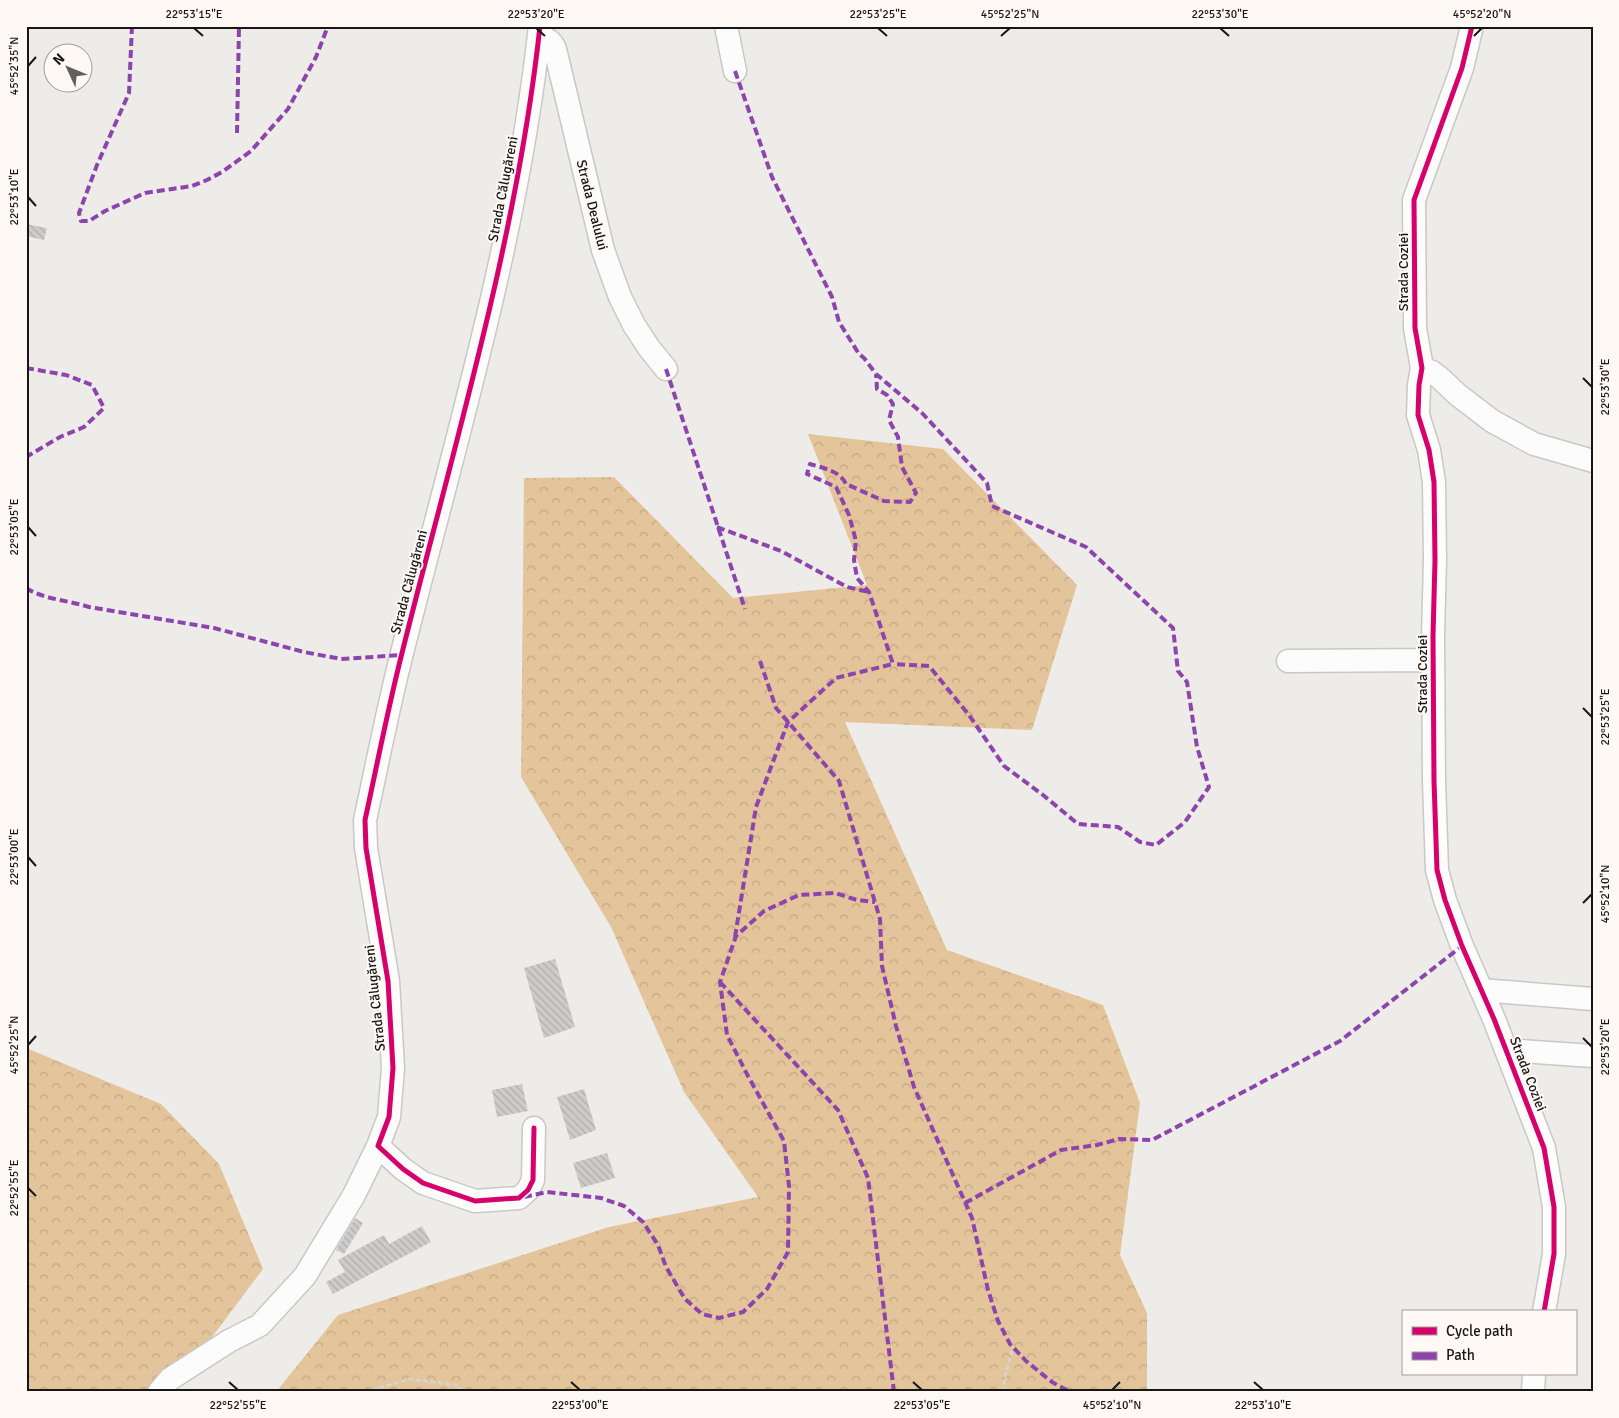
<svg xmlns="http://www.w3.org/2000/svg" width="1619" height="1418" font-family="Signika,sans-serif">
<defs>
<pattern id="forest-crowns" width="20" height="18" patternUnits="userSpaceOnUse" patternTransform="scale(1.25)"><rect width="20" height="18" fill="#e4c49a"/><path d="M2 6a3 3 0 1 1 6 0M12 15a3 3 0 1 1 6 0" fill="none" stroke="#c3a884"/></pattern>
<pattern id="building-back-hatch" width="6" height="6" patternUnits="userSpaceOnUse" patternTransform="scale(1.25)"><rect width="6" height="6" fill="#ceccca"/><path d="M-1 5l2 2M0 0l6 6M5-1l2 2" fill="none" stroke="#b0aead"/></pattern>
</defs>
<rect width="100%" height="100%" fill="#eeece9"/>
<!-- forest -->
<path fill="url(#forest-crowns)" d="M808,434L943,449L1077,585L1032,730L845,722L947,950L1103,1005L1140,1103L1120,1255L1147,1313V1392H276L338,1315L609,1227L758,1197L684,1092L611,927L521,777L524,478L614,477L733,598L867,585Z
M26,1048L161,1104L219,1164L263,1269L171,1392H26Z"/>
<!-- building -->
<path fill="url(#building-back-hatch)" d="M26,224L47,228L44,240L26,236Z
M555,959L575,1027L544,1038L524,968Z
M522,1084L528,1111L497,1117L492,1090Z
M584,1089L596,1130L570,1140L557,1097Z
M607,1153L615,1178L581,1188L573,1163Z
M355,1218L363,1223L344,1254L336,1250Z
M422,1226L431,1242L333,1294L326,1282L345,1272L338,1260L384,1235L389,1244Z"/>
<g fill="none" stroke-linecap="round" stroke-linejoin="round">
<defs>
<path id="minor" d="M726,26L735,71
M1472,26L1462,68L1414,200L1415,328L1422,368L1419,385L1418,415L1429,450L1434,482L1435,560L1433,636L1434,781L1437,870L1445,900L1462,946L1494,1019L1544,1148L1554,1207V1254L1544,1312
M539,37C547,38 552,42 555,49L603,250L620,297L634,325L649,348L666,369
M1422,368L1432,372L1440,378L1458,395L1492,421L1534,444L1593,461
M1288,661L1433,660
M1481,990L1593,999
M1506,1050L1593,1056
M378,1146L403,1169L423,1183L475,1201L519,1198L528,1190L533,1180L534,1128
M159,1392L170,1379L229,1341L260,1325L305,1276L354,1195L378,1146L389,1117L393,1068L388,981L366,848L365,820C377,765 388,708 402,653C454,445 517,239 540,26
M1533,1392L1534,1374"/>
</defs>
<!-- minor casing -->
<use href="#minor" stroke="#c9c8c6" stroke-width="25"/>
<!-- path -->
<path stroke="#d6d5d5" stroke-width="2.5" stroke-dasharray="5 2.5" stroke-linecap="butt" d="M365,1392L409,1379L457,1385L462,1392
M1003,1392L1004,1380L1013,1347"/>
<!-- minor -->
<use href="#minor" stroke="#fcfcfc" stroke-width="22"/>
<!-- quiet -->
<path stroke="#8e44ad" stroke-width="4" stroke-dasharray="8 4" stroke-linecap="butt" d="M132,26L129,93L97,165L79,213L81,221H89L105,211L145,193L192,186L207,180L222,172L251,151L288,109L316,57L328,26
M735,71L772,177L832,297L839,322L859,354L864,358L876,374L922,413L987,483L992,506L1086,547L1173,628L1178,671L1187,682L1197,747L1209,787L1185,822L1156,845L1140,842L1118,827L1078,824L1043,795L1004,766L969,715L929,666L893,664
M237,133L239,26
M26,368L66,375L92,385L104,408L84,427L60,437L26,457
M666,369L745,609
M717,527L781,551L847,587L869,592
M26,588C45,600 68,600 89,607L214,628L304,652L341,659L402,655
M760,661L776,708L839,781L880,919L882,966L896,1026L914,1087L972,1218L988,1290L998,1321L1010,1344L1026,1361L1052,1382L1070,1392
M735,937L756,807L788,722L836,678L893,664L869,592L857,578L854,560L856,541L849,515L836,487L807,474L810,464C823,468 840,471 846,484L884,501L910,502L916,493L902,467L898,437L889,420L893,404L887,395L877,389L876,374
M720,982L838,1110L868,1178L894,1392
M524,1197L547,1192L601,1198L624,1206L643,1222L658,1245L666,1267L685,1299L702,1314L719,1318L743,1312L767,1289L788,1252L789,1186L784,1141L748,1076L727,1035L720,982L736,936L764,911L799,895L835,893L857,900L875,902
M965,1203L1061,1150L1097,1145L1119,1139L1152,1140L1340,1041L1462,946"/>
<defs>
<path id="cycleway" d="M1472,26L1462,68L1414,200L1415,328L1422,368L1419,385L1418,415L1429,450L1434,482L1435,560L1433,636L1434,781L1437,870L1445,900L1462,946L1494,1019L1544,1148L1554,1207V1254L1544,1312
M534,1128L533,1180L528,1190L519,1198L475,1201L423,1183L403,1169L378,1146L389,1117L393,1068L388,981L366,848L365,820C377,765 388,708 402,653C454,445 517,239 540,26"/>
</defs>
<!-- cycleway casing -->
<use href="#cycleway" stroke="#fef9f4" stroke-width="8"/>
<!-- cycleway -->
<use href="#cycleway" stroke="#d6006c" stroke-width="5"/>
</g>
<!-- ticks -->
<path fill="none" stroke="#181615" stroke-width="2" d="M194,28L203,36M536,28L545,36M878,28L887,36M1220,28L1229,36M1001,36L1010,28M1474,36L1482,28M28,66L36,57M28,197L36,206M1583,378L1592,387M28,527L36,536M1583,708L1592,717M28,857L36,866M1583,903L1592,894M1583,1038L1592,1047M28,1045L36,1036M28,1188L36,1196M229,1382L238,1390M571,1382L580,1390M913,1382L922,1390M1254,1382L1263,1390M1112,1390L1120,1382"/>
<g text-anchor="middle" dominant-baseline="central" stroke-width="4" stroke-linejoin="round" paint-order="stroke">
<!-- street labels -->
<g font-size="14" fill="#181615" stroke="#fef9f4">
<text transform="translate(503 189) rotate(-79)">Strada Călugăreni</text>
<text transform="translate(592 205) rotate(76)">Strada Dealului</text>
<text transform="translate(1403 272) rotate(-90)">Strada Coziei</text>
<text transform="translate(409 582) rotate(-75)">Strada Călugăreni</text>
<text transform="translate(1422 674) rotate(-90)">Strada Coziei</text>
<text transform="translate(375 998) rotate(-96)">Strada Călugăreni</text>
<text transform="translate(1528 1074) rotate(69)">Strada Coziei</text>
</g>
</g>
<!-- border -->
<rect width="1619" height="1418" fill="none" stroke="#fef9f4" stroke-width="55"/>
<!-- legend -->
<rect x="1402" y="1310" width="175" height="65" fill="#fef9f4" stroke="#a29e9b"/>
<rect x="1412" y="1327" width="25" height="8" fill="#d6006c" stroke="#a29e9b"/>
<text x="1446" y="1336" font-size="15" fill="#181615">Cycle path</text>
<rect x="1412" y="1352" width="25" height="8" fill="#8e44ad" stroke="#a29e9b"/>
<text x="1446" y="1360" font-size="15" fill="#181615">Path</text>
<!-- north arrow -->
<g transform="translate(68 68) rotate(314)"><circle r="24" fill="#fef9f4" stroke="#a29e9b"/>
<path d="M0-4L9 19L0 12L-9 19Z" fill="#63615f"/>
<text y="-8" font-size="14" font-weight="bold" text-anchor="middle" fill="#181615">N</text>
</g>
<rect x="28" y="28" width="1564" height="1362" fill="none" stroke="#181615" stroke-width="2"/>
<g font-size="12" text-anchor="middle" fill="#181615">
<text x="194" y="18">22°53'15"E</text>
<text x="536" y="18">22°53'20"E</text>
<text x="878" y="18">22°53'25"E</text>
<text x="1010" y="18">45°52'25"N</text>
<text x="1220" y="18">22°53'30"E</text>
<text x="1482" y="18">45°52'20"N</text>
<text transform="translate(14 66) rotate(-90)" y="4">45°52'35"N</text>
<text transform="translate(14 197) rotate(-90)" y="4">22°53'10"E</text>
<text transform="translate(1605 387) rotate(-90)" y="4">22°53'30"E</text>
<text transform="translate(14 527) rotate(-90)" y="4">22°53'05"E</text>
<text transform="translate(1605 717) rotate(-90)" y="4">22°53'25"E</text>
<text transform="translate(14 857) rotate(-90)" y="4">22°53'00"E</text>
<text transform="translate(1605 894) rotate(-90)" y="4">45°52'10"N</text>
<text transform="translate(14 1045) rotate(-90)" y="4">45°52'25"N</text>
<text transform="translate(1605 1047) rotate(-90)" y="4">22°53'20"E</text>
<text transform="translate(14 1188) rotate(-90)" y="4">22°52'55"E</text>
<text x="238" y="1409">22°52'55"E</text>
<text x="580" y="1409">22°53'00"E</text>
<text x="922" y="1409">22°53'05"E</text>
<text x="1112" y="1409">45°52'10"N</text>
<text x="1263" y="1409">22°53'10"E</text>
</g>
</svg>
